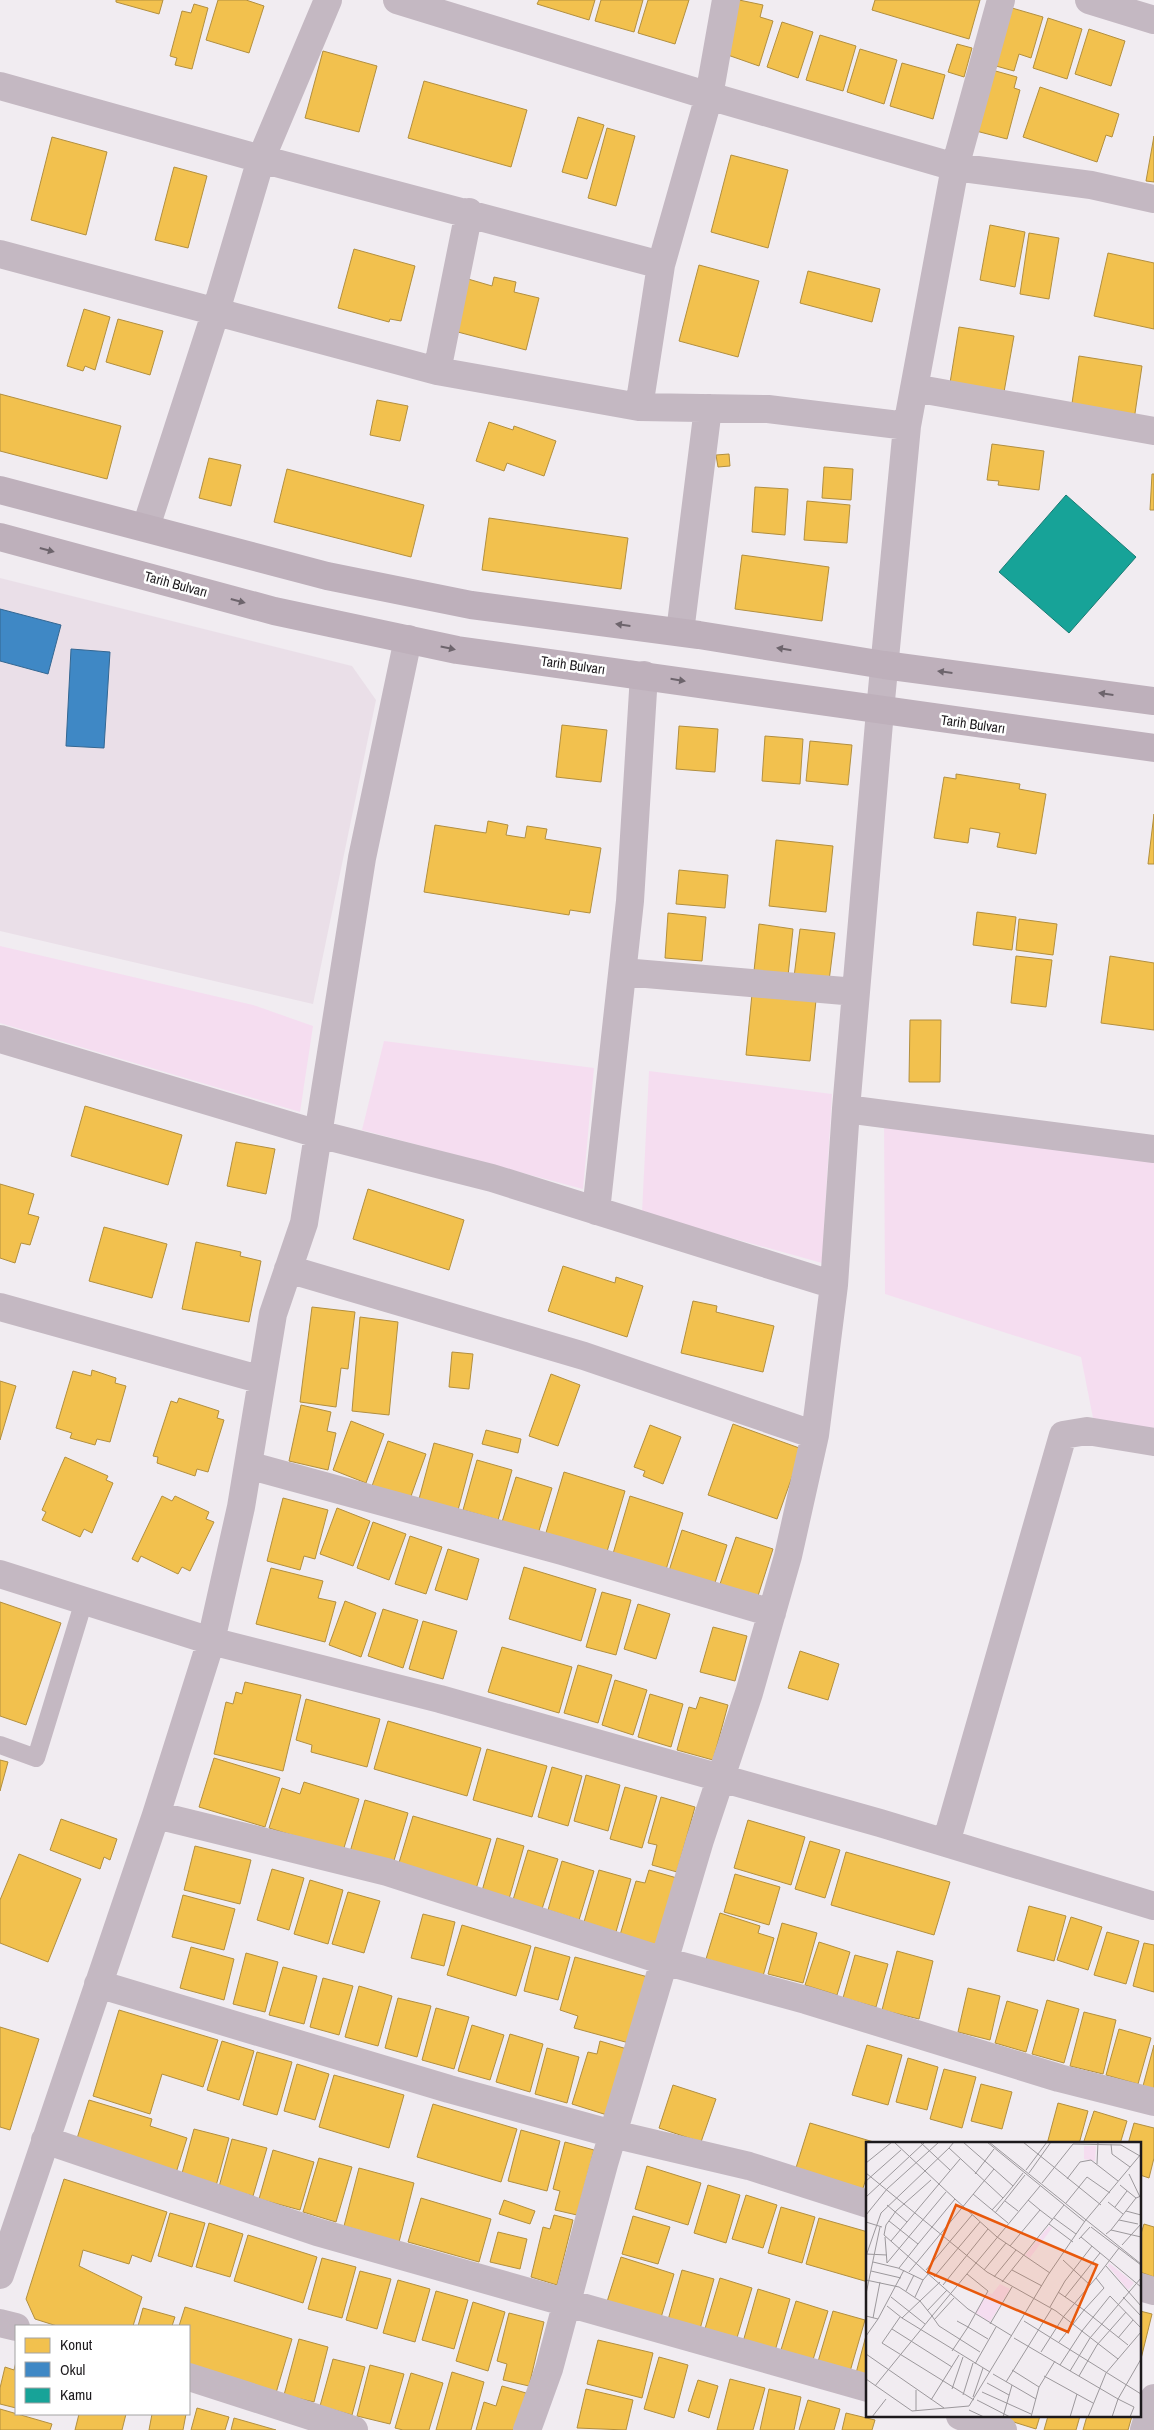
<svg xmlns="http://www.w3.org/2000/svg" width="1154" height="2430" font-family="'Archivo Narrow',sans-serif">
<rect width="100%" height="100%" fill="#f1ecf1"/>
<!-- built -->
<path fill="#eadfe8" d="M0,578L352,666L376,700L313,1004L0,931Z"/>
<!-- park -->
<path fill="#f5ddf0" d="M0,946L253,1005L313,1026L300,1112L0,1023Z
M384,1041L594,1068L583,1189L362,1130Z
M649,1071L832,1094L822,1263L642,1213Z
M884,1117L1154,1158V1433L1094,1423L1081,1357L885,1294Z"/>
<!-- homes -->
<path fill="#f2c14e" stroke="#b28f3f" d="M116,0H163L159,14L116,2Z
M218,0H246L264,6L249,53L206,40Z
M539,0H595L589,20L537,4Z
M601,0H643L634,32L595,21Z
M648,0H689L675,44L638,33Z
M739,0L763,5L760,17L773,21L759,66L722,53Z
M875,0H980L969,39L872,10Z
M194,4L208,8L192,69L175,65L177,58L170,56L182,11L191,13Z
M1012,8L1043,17L1031,58L1019,54L1014,71L996,66Z
M1048,18L1082,29L1067,79L1033,68Z
M782,22L813,32L798,78L767,67Z
M1089,29L1125,41L1111,86L1075,74Z
M820,35L856,46L843,91L806,80Z
M957,44L972,48L964,77L948,72Z
M860,49L897,60L884,104L847,92Z
M323,51L377,66L359,132L305,118Z
M902,63L945,75L933,119L890,106Z
M992,70L1017,77L1014,88L1020,90L1007,139L976,131Z
M424,81L527,110L511,167L408,138Z
M1040,87L1119,114L1112,137L1106,135L1097,162L1023,137Z
M578,117L604,125L587,179L562,172Z
M607,128L635,136L616,206L588,198Z
M1154,136V182L1146,181Z
M52,137L107,152L86,235L31,220Z
M731,155L788,170L768,248L711,232Z
M174,167L207,176L188,248L155,240Z
M990,225L1025,232L1015,287L980,280Z
M1029,233L1059,238L1049,299L1020,294Z
M354,249L415,266L401,321L390,319L389,322L338,308Z
M1108,253L1154,263V329L1094,316Z
M699,265L759,281L738,357L679,341Z
M808,271L880,289L872,322L800,303Z
M494,277L516,282L514,292L539,298L526,350L454,331L468,279L492,286Z
M84,309L110,317L95,370L85,366L83,371L67,366Z
M118,319L163,331L150,375L106,362Z
M959,327L1014,336L1004,392L950,383Z
M1079,356L1142,366L1134,420L1071,410Z
M0,394L121,426L107,479L0,451Z
M377,400L408,406L400,441L370,435Z
M489,422L513,430L514,426L556,441L544,476L507,463L504,471L476,461Z
M992,444L1044,451L1039,490L998,485L999,481L987,480Z
M729,454L730,466L718,467L716,455Z
M209,458L241,465L231,506L199,498Z
M824,467L853,469L851,500L822,498Z
M287,469L424,505L411,557L274,522Z
M1152,474H1154V510H1150Z
M755,487L788,489L785,535L752,532Z
M807,501L850,505L847,543L804,540Z
M489,518L628,538L621,589L482,570Z
M742,555L829,567L822,621L735,609Z
M562,725L607,730L601,782L556,777Z
M679,726L718,729L715,772L676,769Z
M765,736L803,739L800,784L762,781Z
M810,741L852,745L848,785L806,781Z
M956,774L1020,784L1019,789L1046,794L1036,854L997,847L1000,833L970,828L968,843L934,838L944,777L956,779Z
M1154,814V864H1148Z
M488,821L508,825L506,835L525,838L527,826L547,829L545,839L601,848L590,913L570,910L569,915L424,892L435,825L486,833Z
M776,840L833,846L826,912L769,906Z
M679,870L728,875L725,908L676,904Z
M977,912L1016,917L1012,950L973,945Z
M668,913L706,917L702,961L665,958Z
M1019,919L1057,924L1053,955L1016,950Z
M759,924L793,929L788,976L754,971Z
M800,929L835,933L829,981L794,977Z
M1016,956L1052,960L1046,1007L1011,1003Z
M1110,956L1154,963V1030L1101,1023Z
M752,994L816,1000L810,1061L746,1055Z
M910,1020H941L940,1082H909Z
M85,1106L182,1135L168,1185L71,1156Z
M236,1142L275,1149L266,1194L227,1186Z
M0,1184L34,1194L28,1214L39,1217L30,1245L21,1243L15,1263L0,1258Z
M368,1189L464,1220L449,1270L353,1239Z
M104,1227L167,1244L152,1298L89,1281Z
M196,1242L241,1252L240,1256L261,1261L249,1322L182,1309Z
M563,1266L615,1283L616,1277L643,1286L627,1337L548,1311Z
M693,1301L717,1306L716,1312L774,1326L763,1372L681,1353Z
M312,1307L355,1312L348,1369L341,1368L336,1407L300,1402Z
M360,1317L398,1322L389,1415L352,1411Z
M452,1352L473,1354L469,1389L449,1387Z
M92,1370L116,1378L115,1383L126,1386L110,1442L97,1439L95,1445L70,1438L72,1433L56,1428L73,1371L91,1376Z
M551,1374L580,1385L558,1446L529,1436Z
M0,1381L16,1386L0,1440Z
M179,1398L219,1411L217,1418L224,1420L208,1472L197,1469L195,1476L157,1463L158,1457L153,1456L171,1401L177,1403Z
M301,1405L331,1412L327,1431L336,1433L328,1470L289,1461Z
M351,1421L384,1434L366,1483L333,1470Z
M733,1424L802,1449L777,1519L708,1495Z
M650,1425L681,1437L663,1484L643,1476L645,1471L634,1467Z
M486,1430L521,1439L518,1453L482,1444Z
M388,1441L426,1454L410,1499L372,1486Z
M434,1443L473,1454L458,1510L419,1499Z
M65,1457L108,1476L106,1480L113,1483L92,1533L84,1529L80,1537L42,1520L46,1512L42,1510Z
M477,1460L512,1470L498,1520L463,1510Z
M564,1472L625,1491L606,1555L545,1536Z
M516,1477L552,1488L538,1534L502,1522Z
M162,1496L172,1501L175,1496L209,1512L206,1519L214,1522L190,1571L182,1567L178,1574L141,1556L138,1562L132,1559Z
M630,1496L683,1513L665,1573L612,1557Z
M283,1498L328,1510L315,1559L304,1556L300,1570L267,1561Z
M337,1508L370,1521L353,1566L320,1554Z
M373,1522L406,1534L389,1580L357,1568Z
M682,1530L727,1545L713,1589L668,1574Z
M410,1536L442,1547L426,1594L395,1584Z
M736,1537L773,1549L757,1599L719,1587Z
M448,1549L479,1559L467,1600L435,1590Z
M524,1567L596,1589L581,1641L509,1619Z
M271,1568L323,1581L318,1598L336,1602L325,1642L256,1624Z
M602,1592L631,1600L616,1655L586,1647Z
M345,1601L376,1613L361,1657L329,1645Z
M0,1602L61,1623L26,1725L0,1716Z
M638,1604L670,1614L656,1659L624,1649Z
M383,1609L418,1620L403,1668L368,1656Z
M423,1621L457,1631L443,1679L409,1669Z
M713,1627L747,1636L735,1681L700,1672Z
M502,1647L572,1667L559,1713L488,1692Z
M800,1651L839,1664L828,1700L788,1688Z
M578,1665L612,1675L598,1723L564,1713Z
M615,1680L647,1690L633,1735L602,1725Z
M245,1682L301,1695L283,1771L214,1754L226,1702L233,1704L236,1692L242,1694Z
M650,1694L683,1704L671,1747L638,1737Z
M700,1697L728,1705L713,1760L677,1750L689,1707L696,1709Z
M306,1699L380,1719L367,1767L311,1752L312,1745L296,1740Z
M388,1721L481,1748L467,1796L374,1769Z
M487,1749L547,1766L532,1817L473,1800Z
M214,1758L280,1778L265,1827L199,1807Z
M0,1760L8,1762L0,1791Z
M552,1767L582,1776L568,1826L538,1817Z
M586,1775L620,1785L608,1831L574,1821Z
M304,1782L359,1799L343,1851L269,1828L282,1788L300,1794Z
M625,1787L657,1796L642,1848L610,1839Z
M661,1797L695,1807L677,1872L652,1865L657,1845L648,1843Z
M365,1800L408,1813L393,1864L350,1852Z
M413,1816L491,1839L476,1889L398,1866Z
M61,1819L117,1839L110,1860L104,1857L100,1869L50,1850Z
M748,1820L805,1837L791,1885L734,1868Z
M497,1838L524,1846L509,1899L482,1891Z
M810,1841L840,1850L825,1898L795,1889Z
M195,1846L251,1860L240,1904L184,1890Z
M528,1850L558,1859L542,1909L513,1900Z
M846,1852L950,1882L934,1935L831,1905Z
M19,1854L81,1879L48,1962L0,1943V1900Z
M562,1861L594,1871L579,1920L548,1910Z
M272,1869L304,1878L289,1930L257,1920Z
M599,1870L631,1879L616,1932L584,1922Z
M649,1870L677,1878L657,1946L620,1935L636,1881L645,1883Z
M735,1874L780,1887L769,1925L724,1912Z
M310,1880L343,1890L328,1944L294,1934Z
M348,1892L380,1901L364,1953L332,1944Z
M183,1895L235,1909L224,1950L172,1937Z
M1029,1906L1066,1916L1054,1961L1017,1951Z
M720,1913L760,1926L758,1933L774,1938L763,1976L706,1959Z
M423,1914L455,1922L444,1966L411,1958Z
M1071,1917L1102,1927L1088,1970L1057,1960Z
M782,1923L817,1933L803,1983L768,1974Z
M462,1925L531,1946L516,1996L447,1975Z
M1107,1932L1139,1941L1126,1984L1094,1975Z
M819,1942L850,1952L837,1995L805,1985Z
M1144,1943L1154,1945V1992L1133,1986Z
M191,1947L234,1959L224,2000L180,1988Z
M535,1947L570,1957L558,2000L524,1991Z
M897,1951L933,1961L919,2019L882,2010Z
M246,1953L278,1962L265,2012L233,2004Z
M855,1955L888,1964L876,2007L843,1998Z
M575,1957L648,1977L629,2043L574,2028L578,2016L560,2010Z
M283,1967L317,1976L304,2024L269,2015Z
M323,1978L353,1986L339,2035L310,2027Z
M359,1986L392,1996L378,2046L345,2037Z
M968,1988L1000,1996L990,2040L958,2032Z
M398,1998L431,2006L417,2057L385,2048Z
M1047,2000L1079,2009L1064,2063L1032,2054Z
M1007,2001L1038,2010L1026,2052L995,2043Z
M436,2008L469,2017L454,2069L422,2060Z
M119,2010L218,2040L203,2087L162,2074L150,2114L93,2096Z
M1084,2012L1116,2020L1103,2074L1070,2066Z
M472,2025L504,2035L490,2080L458,2071Z
M0,2027L39,2039L10,2130L0,2127Z
M1119,2029L1151,2038L1138,2084L1106,2075Z
M510,2034L543,2044L530,2092L496,2082Z
M222,2041L254,2051L239,2100L207,2090Z
M600,2041L627,2049L607,2115L572,2104L588,2052L597,2054Z
M867,2045L902,2055L888,2105L852,2095Z
M1154,2045V2089L1143,2086Z
M547,2048L579,2057L567,2103L535,2094Z
M257,2052L292,2062L277,2115L243,2105Z
M908,2058L938,2067L927,2110L896,2102Z
M297,2064L329,2074L315,2120L284,2111Z
M944,2069L976,2077L962,2128L930,2119Z
M334,2075L404,2095L389,2148L319,2127Z
M981,2084L1012,2092L1002,2129L971,2121Z
M673,2085L716,2099L701,2142L659,2128Z
M89,2100L152,2119L150,2126L187,2138L175,2176L75,2145Z
M1058,2103L1088,2111L1079,2144H1047Z
M433,2104L517,2129L501,2182L417,2157Z
M1094,2111L1127,2121L1120,2144H1083Z
M810,2123L877,2143L868,2144V2173L862,2191L795,2171Z
M1134,2123L1154,2128V2158L1149,2178L1140,2175V2144H1128Z
M194,2129L229,2138L216,2186L181,2177Z
M521,2130L560,2141L547,2191L508,2181Z
M232,2139L267,2148L253,2196L219,2187Z
M565,2142L594,2150L577,2215L555,2210L560,2191L553,2189Z
M273,2150L314,2162L300,2210L259,2199Z
M319,2158L352,2167L336,2222L303,2212Z
M647,2166L701,2183L688,2225L635,2209Z
M359,2168L414,2183L399,2242L344,2226Z
M64,2179L167,2212L151,2262L132,2255L129,2264L83,2250L79,2266L142,2297L133,2326H57L35,2319L26,2299Z
M708,2185L740,2195L726,2243L694,2233Z
M746,2195L777,2205L763,2248L732,2239Z
M421,2198L491,2219L479,2262L408,2242Z
M504,2200L535,2211L530,2224L499,2214Z
M781,2207L815,2217L802,2263L768,2253Z
M170,2213L205,2223L192,2267L158,2256Z
M554,2215L573,2220L557,2285L531,2277L543,2227L550,2229Z
M633,2216L670,2227L658,2264L622,2254Z
M819,2218L868,2232V2282L806,2264Z
M209,2223L243,2234L230,2277L196,2267Z
M1144,2224L1154,2227V2277L1140,2272V2237Z
M498,2232L527,2239L520,2269L490,2262Z
M248,2235L317,2257L303,2303L234,2281Z
M621,2257L674,2274L660,2321L606,2305Z
M322,2258L356,2267L342,2318L308,2309Z
M682,2270L714,2279L700,2329L668,2320Z
M360,2271L391,2279L377,2329L346,2320Z
M720,2278L752,2288L736,2341L704,2332Z
M398,2280L430,2289L415,2342L383,2333Z
M758,2289L790,2299L775,2351L743,2342Z
M436,2291L468,2300L454,2349L422,2340Z
M796,2301L828,2311L812,2363L780,2353Z
M473,2302L505,2312L488,2371L456,2361Z
M185,2307L292,2339L276,2393L189,2366V2326H179Z
M143,2308L175,2317L172,2326H138Z
M833,2311L865,2320L849,2375L817,2365Z
M1140,2311L1152,2314L1140,2363Z
M509,2313L544,2322L529,2386L503,2380L507,2364L497,2361Z
M868,2328V2381L855,2377Z
M299,2339L328,2347L314,2402L284,2395Z
M598,2340L653,2353L642,2398L587,2384Z
M659,2357L688,2365L674,2418L644,2409Z
M333,2359L365,2367L352,2415L320,2406Z
M16,2362V2408L0,2404V2388L5,2367L14,2370Z
M370,2365L404,2374L390,2424L357,2416Z
M452,2372L484,2382L471,2430H436Z
M411,2373L443,2383L429,2430H403L395,2428Z
M730,2379L765,2388L753,2430H717Z
M698,2380L718,2386L709,2418L688,2411Z
M502,2386L526,2393L516,2430H476L484,2402L496,2406Z
M586,2389L633,2400L626,2430L577,2428Z
M769,2389L801,2397L794,2430H760Z
M808,2400L840,2409L834,2430H799Z
M197,2408L229,2417L225,2430H191Z
M0,2409L52,2424L50,2430H0Z
M846,2413L875,2420L872,2430H842Z
M79,2414H126L122,2430H75Z
M152,2414H186L183,2430H149Z
M1005,2416H1040L1036,2429L1004,2419Z
M1048,2416H1080L1076,2430H1044Z
M1087,2416H1132L1128,2430H1083Z
M234,2418L276,2430H231Z"/>
<!-- schools -->
<path fill="#3f88c5" stroke="#346792" d="M0,609L61,625L48,674L0,661Z
M71,649L110,652L104,748L66,746Z"/>
<!-- public -->
<path fill="#17a398" stroke="#187a73" d="M1066,495L1136,557L1069,633L999,572Z"/>
<g fill="none" stroke-linecap="round" stroke-linejoin="round">
<!-- service -->
<path stroke="#c4b8c2" stroke-width="18" d="M0,1745L36,1758L84,1601"/>
<!-- minor -->
<path stroke="#c4b8c2" stroke-width="28" d="M397,0L709,96L955,167L1091,185L1154,199
M1089,0L1154,20
M0,86L261,159L661,265
M0,254L437,371L639,407L768,409L907,426
M437,371L469,212
M914,388L1154,431
M639,407L661,265L709,96L726,0
M146,527L216,311L261,159L328,0
M680,632L708,408
M623,972L856,992
M0,1039L318,1134L492,1178L834,1285
M846,1109L1154,1149
M596,1211L630,901L644,675
M288,1269L584,1356L815,1435
M0,1307L262,1380
M248,1465L562,1551L772,1613
M0,1574L211,1641L440,1699L880,1823L1154,1906
M156,1815L387,1872L664,1961L806,2000L1059,2078L1154,2102
M946,1843L1063,1435L1087,1431L1154,1442
M98,1984L449,2089L613,2134L749,2166L868,2204
M45,2140L317,2232L868,2388
M0,2275L156,1815L211,1641L241,1507L273,1314L304,1223L362,858L408,639
M1140,2287L1154,2291
M0,2323L16,2327
M189,2377L354,2430
M960,2416L1003,2430
M527,2430L549,2369L604,2164L700,1840L749,1693L788,1556L815,1435L834,1285L846,1109L880,711L907,426L955,167L1001,0
M1144,2430L1154,2398"/>
<!-- primary -->
<path stroke="#beb0bb" stroke-width="28" d="M0,490L327,576L471,605L699,635L884,665L1154,701
M0,537L274,611L457,650L1154,748"/>
</g>
<!-- one-way arrows -->
<defs><path id="oneway-solid" d="M-6-.8H1V-3.2L6.5 0L1 3.2V.8H-6Z" transform="scale(1.25)"/></defs>
<g fill="#6d646c">
<use href="#oneway-solid" transform="translate(47 550) rotate(15)"/>
<use href="#oneway-solid" transform="translate(238 601) rotate(15)"/>
<use href="#oneway-solid" transform="translate(623 625) rotate(-172)"/>
<use href="#oneway-solid" transform="translate(448 648) rotate(12)"/>
<use href="#oneway-solid" transform="translate(784 649) rotate(-171)"/>
<use href="#oneway-solid" transform="translate(945 672) rotate(-173)"/>
<use href="#oneway-solid" transform="translate(678 680) rotate(9)"/>
<use href="#oneway-solid" transform="translate(1106 694) rotate(-172)"/>
</g>
<g text-anchor="middle" dominant-baseline="central" stroke-width="5" stroke-linejoin="round" paint-order="stroke">
<!-- street labels -->
<g font-size="14" fill="#1c191c" stroke="#fff">
<text transform="translate(176 584) rotate(15)">Tarih Bulvarı</text>
<text transform="translate(573 665) rotate(8)">Tarih Bulvarı</text>
<text transform="translate(973 724) rotate(8)">Tarih Bulvarı</text>
</g>
</g>
<!-- overview -->
<g transform="translate(866 2142)">
<rect width="275" height="275" fill="#f1ecf1"/>
<path d="M218,4H230L229,19L218,17ZM183,84L186,86L166,113L164,116L159,113ZM243,121L268,141L262,148L242,124ZM134,142L144,147L124,180L109,171L122,151L126,152Z" fill="#f5ddf0"/>
<path fill="none" stroke="#9c989c" stroke-width="1" d="M54,0L84,28M88,0L83,6L137,56L147,44M97,0L128,27M121,0L219,80M123,0L275,122M157,0L235,63M207,2L255,3L274,14M245,2L246,12L264,25M0,21L26,0M231,22L232,0M160,28L181,0M0,31L121,130L190,169L252,217L275,190M163,31L185,0M109,32L128,7M263,32L274,55M201,37L214,20L225,18L252,39M65,38L30,69L20,83L18,93L102,167L146,194M0,39L35,8M176,41L207,2M254,43L270,56M107,52L142,81M0,55L59,0M89,57L131,95L184,131M162,58L174,68M139,59L152,69M242,60L257,72M200,61L221,35L244,51M21,63L41,80M249,65L261,49M126,68L137,56M260,69L275,73M129,71L159,33M0,73L21,47L73,0M188,76L210,92M253,78L272,82M23,79L52,102L89,57L28,0M0,80L16,85M183,82L207,100M225,85L275,123M245,88L270,56L275,54M240,92L245,88L275,95M19,95L21,121M215,95L275,145M213,97L224,85M25,99L94,17M256,103L275,82M144,104L174,68L187,78M253,106L230,136L238,146L218,168L262,203M0,112L21,113M0,114L15,71L83,6M197,118L224,143L230,136M7,120L32,126L57,138L63,131M21,121L80,50M240,124L275,164M33,126L52,102M60,128L106,73M118,128L140,101M146,128L176,144M5,129L35,136M43,130L128,27L147,44L157,31M68,135L114,80M128,135L150,108M0,138L33,145L54,159L66,174L9,244M136,140L198,63M77,143L122,87M40,149L48,133M192,150L218,168L193,200M0,152L14,85M25,155L59,182M49,155L57,138M199,155L234,111M257,155L275,174M21,164L36,176L74,140M184,165L199,139L226,104M61,169L81,148M0,174L12,177L38,128M34,175L16,201L108,258M7,176L14,140M36,176L124,230M68,178L88,156M91,179L102,185L122,149L101,132M158,179L275,252M124,182L146,145M26,187L86,225M0,194L12,177M148,196L252,257L275,217M252,196L267,178M86,209L102,185L122,197M114,210L73,184L66,174L174,44M175,210L198,174L224,143M0,212L78,266M109,222L130,185M194,223L216,189L244,154L275,186M146,228L173,245M204,229L224,196L275,136M127,232L170,257M178,234L227,261M213,234L231,203L260,170M0,237L46,269L103,264L182,133L219,79L275,12M140,240L186,166M121,241L143,253M86,247L97,215M116,250L165,272M97,253L107,221M107,255L117,226M65,258L93,213M111,258L144,275M103,268L118,275M50,269V248M6,275L20,257M137,275L146,243M165,275L173,245L189,219M204,275L211,252M222,275L240,231L252,217M246,275L252,257L268,265L264,275"/>
<path fill="#e8590c" fill-opacity="0.15" stroke="#e8590c" stroke-width="2.5" d="M90,63L231,123L202,190L62,130Z"/>
<rect width="275" height="275" fill="none" stroke="#1c191c" stroke-width="2.5"/>
</g>
<!-- legend -->
<rect x="15" y="2325" width="175" height="90" fill="#ffffff" stroke="#a4a3a4"/>
<rect x="25" y="2338" width="25" height="15" fill="#f2c14e" stroke="#a4a3a4"/>
<text x="60" y="2350" font-size="15" fill="#1c191c">Konut</text>
<rect x="25" y="2362" width="25" height="15" fill="#3f88c5" stroke="#a4a3a4"/>
<text x="60" y="2375" font-size="15" fill="#1c191c">Okul</text>
<rect x="25" y="2388" width="25" height="15" fill="#17a398" stroke="#a4a3a4"/>
<text x="60" y="2400" font-size="15" fill="#1c191c">Kamu</text>
</svg>
